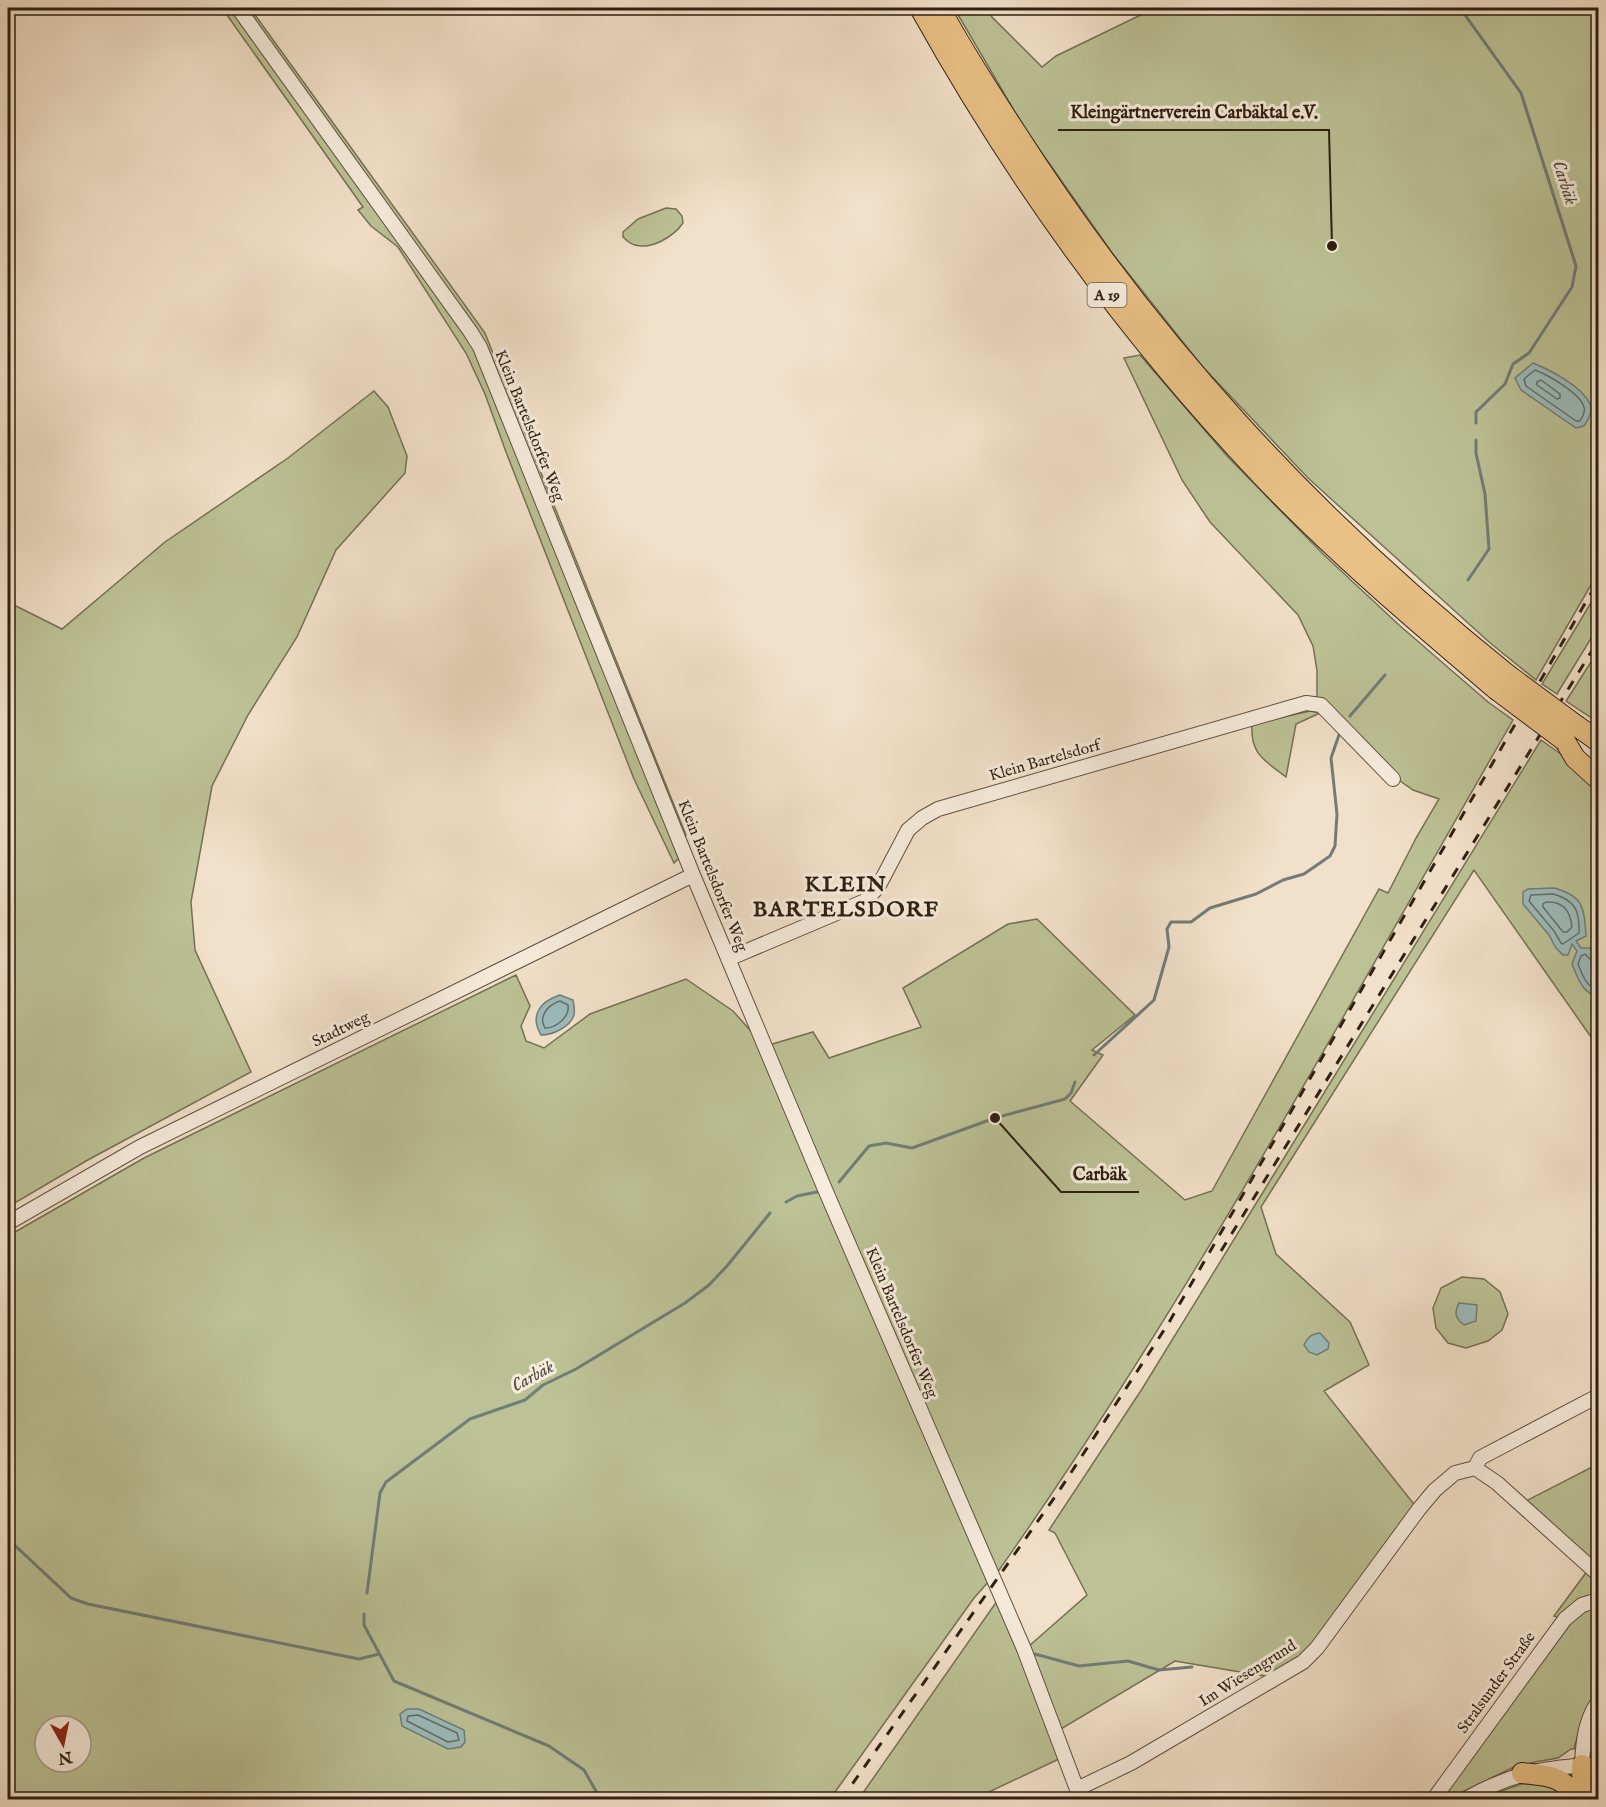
<svg xmlns="http://www.w3.org/2000/svg" width="1606" height="1807" font-family="'IM FELL English',serif">
<rect width="100%" height="100%" fill="#f2e1ca"/>
<filter id="stains"><feTurbulence type="fractalNoise" baseFrequency=".00333" numOctaves="4"/><feColorMatrix values="0 0 0 0 .2 0 0 0 0 .09 0 0 0 0 .02 0 0 0 .5 -.17"/></filter>
<radialGradient id="worn" r=".72"><stop offset=".6" stop-color="#630" stop-opacity="0"/><stop offset="1" stop-color="#630" stop-opacity=".3"/></radialGradient>
<!-- green -->
<path fill="#bcc296" stroke="#757054" stroke-width="1.5" fill-rule="evenodd" d="M222,8H250L485,333L686,835L673,841L680,857L674,863L634,779L506,452L485,394L466,353L398,247L371,226L358,210L363,207Z
M954,8H988L992,17L1042,67L1056,56L1155,8H1598V566L1595,578L1536,680L1489,642L1308,478L1202,366L1113,254L1025,129Z
M666,208L676,209L682,216L683,223C674,236 652,250 635,245C630,244 626,240 623,237V232L638,219Z
M1140,355L1227,456L1322,553L1399,625L1488,702L1513,720C1347,1008 1189,1301 997,1573L769,1045L813,1032L829,1058L921,1027L903,988L1008,924L1037,919L1135,1015L1092,1050L1103,1055L1070,1101L1185,1200L1212,1191L1379,889L1388,893L1416,838L1439,799L1413,790L1393,776L1317,702V671L1313,646L1298,615L1210,522L1182,480L1124,358Z
M374,391L388,407L407,456L405,473L336,550L297,637L248,715L212,786L191,902L195,950L251,1072L86,1161L8,1207V602L62,629L165,542L288,458Z
M1598,591V627L1557,694L1542,684Z
M1598,651V725L1595,723L1596,721L1566,701Z
M1310,711L1320,713L1296,724L1286,777C1264,760 1250,754 1252,724Z
M1541,740L1572,762L1598,785V1047L1474,870L1261,1207L1276,1254L1350,1322L1369,1365L1324,1391L1417,1508L1315,1646L1269,1680L1264,1676L1175,1661L1061,1729L1028,1647L1087,1595L1055,1533L1049,1530L1142,1389Z
M516,975L530,1006L521,1026L526,1041L544,1048L590,1014L686,979L733,1011L758,1039L990,1580L974,1598L830,1799H8V1236L144,1158ZM45,1726H81V1762H45Z
M1462,1277L1484,1279L1500,1292L1508,1314L1502,1330L1488,1341L1466,1348L1448,1343L1436,1328L1433,1308L1441,1288Z
M1598,1464V1570L1522,1503Z
M1588,1570L1598,1580V1593L1561,1618L1554,1616Z
M997,1601L1061,1758L974,1799L858,1800Z
M1598,1607V1694L1582,1719L1574,1749H1571L1558,1758L1535,1762L1512,1768L1448,1799L1436,1800L1573,1617L1593,1608Z
M1550,1783L1574,1800H1476L1521,1784Z"/>
<!-- water -->
<path fill="#9cbcbc" stroke="#707d78" stroke-width="1.5" d="M1533,363C1550,370 1582,386 1590,404C1593,412 1588,420 1584,426L1576,428L1521,390L1515,378Z
M1554,888C1584,896 1584,908 1586,936L1576,941L1581,948H1590L1598,961V997C1582,992 1578,979 1572,964L1577,951L1572,944L1568,955H1563L1556,948L1549,935L1523,904V892L1528,889Z
M560,995L573,1000C574,1005 575,1010 574,1015C570,1027 553,1035 541,1035C529,1015 541,1001 560,995Z
M1459,1303L1477,1305L1476,1321L1464,1325C1455,1318 1454,1313 1459,1303Z
M1320,1333L1329,1343L1328,1349L1317,1355L1309,1352L1304,1345C1308,1337 1311,1334 1320,1333Z
M407,1709H419L464,1730L465,1742L461,1747L448,1749L402,1726L400,1714Z"/>
<g fill="none" stroke-linecap="round" stroke-linejoin="round">
<!-- shore -->
<path stroke="#656e66" stroke-width="1.5" d="M1535,370C1548,375 1580,393 1584,407C1586,413 1582,417 1580,421H1576L1526,386L1524,379Z
M1541,380L1560,394V398L1557,399L1537,385V382Z
M1553,894C1575,900 1580,911 1579,933L1563,944L1561,943L1554,931L1529,901L1531,895Z
M1546,902C1563,901 1570,910 1572,927L1567,932H1563L1543,907V904Z
M1598,963L1593,962L1585,954L1581,956L1578,964C1583,976 1586,986 1598,991
M560,1001L568,1005C570,1017 556,1028 545,1028C538,1016 548,1005 560,1001Z
M418,1715L457,1733L459,1740L448,1742L407,1721L408,1716Z"/>
<!-- stream -->
<path stroke="#707d78" stroke-width="3" d="M1460,8L1521,93L1576,266L1572,287L1529,353L1513,364L1505,384L1476,412V423
M1468,580L1489,549L1485,494L1476,453V440
M1350,716L1385,675
M1094,1055L1154,1000L1169,947L1167,929L1171,922H1191L1210,908L1256,894L1283,880L1304,874L1330,856L1335,846L1337,814L1331,758L1339,735
M839,1182L869,1146L886,1143L912,1148L995,1118L1065,1099L1071,1093L1075,1082
M786,1202L797,1196L817,1192
M8,1539L71,1598L88,1604L359,1659L379,1654
M367,1593L380,1493L386,1482L470,1419L525,1400L543,1385L576,1369L685,1303L709,1285L727,1266L770,1213
M364,1614V1625L394,1681L549,1746L584,1770L601,1800
M1035,1654L1079,1666L1128,1661L1159,1670L1192,1667"/>
<defs>
<path id="minor" d="M238,8L470,331L480,347L693,875L824,1187L1024,1649L1081,1800
M728,959L865,901L878,887L908,830L922,818L938,809L1306,703L1321,705L1393,779
M8,1223L140,1147L693,875
M1475,1468L1497,1483L1598,1574
M1588,1726L1591,1739L1598,1750
M1582,1765C1583,1742 1585,1721 1598,1702
M1077,1789L1131,1763L1303,1662L1317,1648L1419,1509L1435,1490L1455,1473L1475,1468L1480,1458L1598,1396
M1433,1800L1565,1619L1582,1605L1598,1600
M1464,1800C1509,1774 1547,1766 1598,1765"/>
<path id="highway" d="M920,8C1014,177 1128,335 1262,476C1335,553 1417,622 1497,690
M940,8C962,50 989,91 1015,131C1150,342 1313,519 1508,675
M1577,726L1598,741
M1565,741L1575,758L1598,779
M1582,1765L1583,1800
M1522,1773C1548,1776 1563,1775 1579,1800"/>
</defs>
<!-- minor casing -->
<use href="#minor" stroke="#5f503f" stroke-width="16"/>
<!-- highway casing -->
<use href="#highway" stroke="#2e1f11" stroke-width="22"/>
<!-- minor -->
<use href="#minor" stroke="#f7ecdd" stroke-width="14"/>
<!-- highway -->
<use href="#highway" stroke="#e9c085" stroke-width="20"/>
<!-- rail -->
<path stroke="#2e1f11" stroke-width="3" stroke-dasharray="10 10" stroke-linecap="butt" d="M1221,1251L1598,641
M841,1800L1057,1494L1168,1324L1598,581"/>
<defs>
<path id="highway-bridge" d="M1508,675L1577,726
M1497,690L1565,741"/>
</defs>
<!-- highway-bridge casing -->
<use href="#highway-bridge" stroke="#2e1f11" stroke-width="22" stroke-linecap="butt"/>
<!-- highway-bridge -->
<use href="#highway-bridge" stroke="#e9c085" stroke-width="20"/>
</g>
<g text-anchor="middle" dominant-baseline="central" stroke-width="6" stroke-linejoin="round" paint-order="stroke">
<!-- shield labels -->
<rect fill="#f7ecdd" stroke="#6a5c4e" stroke-width="1.5" x="1087.5" y="283" width="39" height="24" rx="4.5"/>
<g font-size="15" font-weight="bold" fill="#2e1f11">
<text x="1107" y="295">A 19</text>
</g>
<!-- street labels -->
<g font-size="16" fill="#2e1f11" stroke="#f7ecdd">
<text transform="translate(529 426) rotate(68)">Klein Bartelsdorfer Weg</text>
<text transform="translate(1045 761) rotate(-16)">Klein Bartelsdorf</text>
<text transform="translate(712 876) rotate(68)">Klein Bartelsdorfer Weg</text>
<text transform="translate(341 1030) rotate(-26)">Stadtweg</text>
<text transform="translate(901 1323) rotate(67)">Klein Bartelsdorfer Weg</text>
<text transform="translate(1248 1674) rotate(-32)">Im Wiesengrund</text>
<text transform="translate(1497 1683) rotate(-54)">Stralsunder Straße</text>
</g>
<!-- water labels -->
<g font-size="18" font-style="italic" fill="#4f4e44" stroke="#f7ecdd">
<text transform="translate(1564 183) rotate(72)">Carbäk</text>
<text transform="translate(533 1377) rotate(-29)">Carbäk</text>
</g>
<!-- district labels -->
<g font-size="22" font-weight="bold" letter-spacing="1.5" fill="#2e1f11" stroke="#f7ecdd">
<text x="846" y="885">KLEIN<tspan x="846" dy="25">BARTELSDORF</tspan></text>
</g>
</g>
<!-- callouts -->
<path fill="none" stroke="#2e1f11" stroke-width="2" d="M1332 246L1329 130H1058M995 1118L1061 1192H1139"/>
<g fill="#2e1f11" stroke="#f7ecdd" stroke-width="2">
<circle cx="1332" cy="246" r="6"/>
<circle cx="995" cy="1118" r="6"/>
</g>
<g font-size="18" text-anchor="middle" font-weight="bold" fill="#2e1f11" stroke="#f7ecdd" stroke-width="6" stroke-linejoin="round" paint-order="stroke">
<text x="1194" y="118">Kleingärtnerverein Carbäktal e.V.</text>
<text x="1100" y="1180">Carbäk</text>
</g>
<!-- margin -->
<rect width="1606" height="1807" fill="none" stroke="#f2e1ca" stroke-width="30"/>
<rect x="9" y="9" width="1588" height="1789" fill="none" stroke="#2e1f11" stroke-width="3"/>
<rect x="15" y="15" width="1576" height="1777" fill="none" stroke="#2e1f11" stroke-width="1.5"/>
<!-- north arrow -->
<g transform="translate(63 1744) rotate(171)"><circle r="28" fill="#f7ecdd" stroke="#a79a8b" stroke-width="1.5"/>
<path d="M0-4.5L10 22L0 15L-10 22Z" fill="#8f2418"/>
<text y="-9" font-size="16" font-weight="bold" text-anchor="middle" fill="#2e1f11">N</text>
</g>
<rect width="100%" height="100%" filter="url(#stains)"/>
<rect width="100%" height="100%" fill="url(#worn)"/>
</svg>
